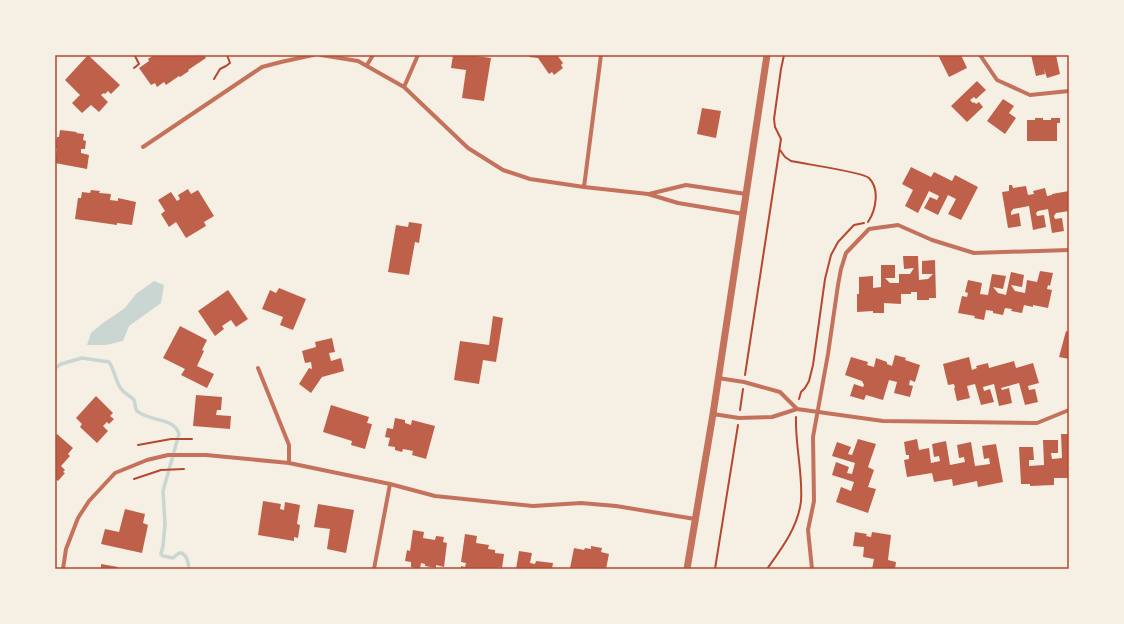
<svg xmlns="http://www.w3.org/2000/svg" width="1124" height="624" font-family="'Work Sans',sans-serif">
<rect width="100%" height="100%" fill="#f6efe4"/>
<!-- water -->
<path fill="#c9d6d2" d="M154,281L164,285L161,303L129,326L123,341L106,345H87L91,333L103,323L125,308L136,294Z"/>
<g fill="none" stroke-linecap="round" stroke-linejoin="round">
<!-- stream -->
<path stroke="#c9d6d2" stroke-width="3.5" d="M55,368L61,364L82,358L109,362C115,370 115,382 122,390C125,394 131,396 134,400C136,404 134,408 137,411C150,422 174,417 179,434L163,491L165,524L163,546L161,554L163,556L173,558L179,553H182C188,557 188,563 189,569"/>
</g>
<!-- building -->
<path fill="#bf614a" d="M88,55L120,85L111,94L108,91L105,94L104,93L101,95L108,102L99,112L91,105L82,113L72,103L80,95L65,80Z
M154,55H204L206,58L188,70L189,71L180,77L179,76L166,85L164,82L157,87L155,83L151,85L139,68L149,61L148,59Z
M453,55H469L491,58L484,101L462,98L466,70L451,68Z
M530,55H557L563,63L561,65L563,68L554,75L552,72L549,74L538,58L529,57Z
M938,55H961L967,68L949,77Z
M1031,55H1056L1060,74L1047,78L1044,69L1045,74L1036,76Z
M977,81L986,90L976,99L974,97L970,100L973,103L974,102L976,104L979,102L983,107L967,122L951,106Z
M1003,99L1014,106L1009,113L1016,118L1005,134L987,121Z
M702,108L721,111L716,138L697,134Z
M1035,118H1043V120H1051V118H1060V123H1057V141H1027V120H1035Z
M60,130L77,132L76,133L84,134L83,140L86,141L85,149H81V153L89,155L87,169L55,163L57,148H55V146L57,137H59Z
M911,167L931,177L934,172L952,181L955,175L978,187L961,220L948,214L956,199L948,195L938,215L924,208L930,197L937,200L939,196L929,191L918,213L905,206L913,190L902,184Z
M1009,185H1012L1013,188L1026,186L1028,195L1034,194L1033,191L1045,188L1047,196L1052,195V194L1069,191V211L1056,213L1054,216L1055,219L1062,218L1064,231L1052,233L1048,209L1038,211L1036,213L1037,216L1044,215L1046,227L1033,230L1029,206L1013,209L1011,212V215L1019,213L1021,226L1008,228L1002,192L1009,191Z
M188,189L191,194L198,190L214,216L204,222L206,226L186,238L176,222L169,227L161,214L165,211L158,200L171,192L177,201L180,199L178,195Z
M91,190L100,191L99,193L111,194L110,200L118,201V198L136,202L132,225L117,223V225L75,219L78,198H81L82,192L90,193Z
M409,222L422,224L419,243L415,242L409,275L388,272L396,225L408,227Z
M903,256H918L919,280L928,279L933,274H922V261L935,260L936,298H929V300H917V292H911V294H901V304L884,303V313H873V311L857,312V294H859V277L873,276V288L881,287V265H895V278H885L890,283H899V274H910L914,268L904,269Z
M1040,271L1053,273L1050,286L1048,285L1047,289L1052,290L1048,308L1033,305V307L1024,305L1022,313L1011,311L1012,309L1005,308L1003,315L993,313V311L986,310L984,320L974,318L975,316L958,313L962,296L967,297L968,293L965,292L968,280L982,283L980,294L988,295L992,274L1006,276L1003,289L993,287L998,293L1006,295L1011,272L1024,275L1022,287L1011,285L1015,291L1025,293L1027,280L1037,282Z
M279,288L306,299L293,330L280,325L283,317L262,309L270,290L276,293Z
M228,290L248,319L236,327L231,320L222,326L224,329L215,336L198,311Z
M493,316L503,318L496,362L483,360L479,384L454,380L460,341L489,345Z
M180,326L207,340L202,350L204,351L197,366L214,374L207,388L181,375L185,369L163,358Z
M1066,331L1069,332V359L1059,357Z
M332,338L335,352L329,353L331,361L341,358L344,371L322,377L311,393L299,384L309,368L312,369L311,362L305,363L302,351L316,347L315,342Z
M895,355L906,358L905,360L920,365L915,382L910,380L909,385L913,386L910,397L894,393L897,382L889,380L883,400L866,395L864,400L850,396L854,384L863,387L864,385L862,381L845,375L851,357L868,362L867,365L874,367L876,358L887,362V364L892,366Z
M969,357L972,370L977,368L976,366L988,363L989,368L1014,361L1016,368L1033,363L1039,383L1028,386L1029,390L1035,389L1038,402L1025,405L1019,383L1001,388L1002,390L1009,388L1012,403L999,406L994,384L983,387L984,391L990,389L994,402L981,405L975,384L967,386L970,398L957,401L954,388H955L954,384L948,385L943,364Z
M196,395L222,397L221,410H217L216,415L231,416L230,429L193,426Z
M96,396L113,413L110,416L114,419L109,424L107,422L103,426L108,431L97,443L80,427L82,424L76,418Z
M331,405L369,417L367,423L372,424L365,449L351,445L352,441L323,432Z
M395,418L405,420V423L411,425L412,420L435,426L426,459L412,455L413,451L403,449L402,452L395,450V447L388,446L390,438L385,437L387,428L393,429Z
M57,434L73,448L68,454L70,456L61,466L65,470L63,472L65,473L58,481L55,479V436Z
M1061,434H1069V478H1054V485L1030,486V484H1021L1019,447H1033L1034,460H1029V466L1044,465L1043,440H1058V453H1051L1052,459L1062,458Z
M858,439L876,444L868,467L874,470L868,487L876,489L868,513L836,502L841,487L851,491L854,482L832,475L836,462L849,467L847,473L852,474L855,463L832,456L837,442L851,447L848,454L852,455Z
M917,439L919,450L929,448L931,463L940,461L939,456L934,457L932,444L946,441L950,465L965,462L964,457L959,458L957,445L971,442L975,466L990,464L989,458L984,459L982,446L996,444L1003,482L978,487L977,481L953,486L952,479L934,482L932,473L907,477L904,460L909,459V455H906L904,442Z
M263,501L281,504L280,509L284,510L285,502L300,505L297,524L300,525L298,538L294,537V541L258,535Z
M318,504L354,510L346,553L327,549L330,529L314,527Z
M125,509L145,514L143,523L148,525L142,553L101,544L105,529L119,532Z
M413,530L424,532L423,538L435,540L436,536L444,537L443,542L447,543L444,567L436,565V568L425,566V564L421,563L420,569L411,567V562L405,561L407,550L410,551Z
M855,532L867,534L866,536L871,537L872,532L891,535L888,560L896,562L895,569H872L874,559L863,557L864,547L853,546Z
M465,534L477,536L476,543L489,545L488,549L495,550V553L504,554L502,568L498,567V569H461V566L465,567L466,563L461,562Z
M591,546L602,548L601,552L609,554L606,569H577L570,568L574,548L584,550L585,548L591,549Z
M519,551L532,553L530,563L535,564L536,561L553,563L552,569H516Z
M101,564L118,567L117,569H101Z"/>
<g fill="none" stroke-linecap="round" stroke-linejoin="round">
<!-- path -->
<path stroke="#b5482f" stroke-width="2" d="M134,68L139,64L135,56L136,55
M214,79L220,69L226,66L230,63L227,55
M780,150L785,157L791,161C804,164 863,172 869,178C880,189 876,210 868,222
M745,375L781,139L775,127L774,119L781,69L784,55
M799,399L801,392L805,388L809,381L813,365L825,279L831,255L838,242L854,225L864,223
M740,410L743,389
M138,445L171,439H192
M134,479L161,470L184,469
M715,569L738,425
M767,569C782,548 798,527 801,501C803,473 795,445 796,417"/>
<!-- minor -->
<path stroke="#c5725c" stroke-width="4" d="M321,55L358,61L404,87L468,148L503,170L530,179L584,187L648,194L678,203L744,214
M980,55L997,80L1030,95L1069,91
M367,65L373,55
M404,87L418,55
M143,147L262,67L281,62L313,55
M584,187L601,55
M649,194L686,185L746,194
M258,368L289,445V463
M718,378L744,382L780,392L797,409
M713,414L739,418L772,417L797,409L883,421L1037,423L1069,410
M63,569L66,549L78,518L89,501L115,473L147,460L168,455H206L289,463L390,484L435,496L533,506L581,503L616,506L695,519
M374,569L390,484
M812,569L808,530L814,501L813,437L828,354L838,285L841,269L846,253L869,229L898,225L932,240L974,253L1069,250"/>
<!-- tertiary -->
<path stroke="#c5725c" stroke-width="7" d="M687,569L713,414L767,55"/>
</g>
<!-- border -->
<rect width="1124" height="624" fill="none" stroke="#f6efe4" stroke-width="112"/>
<rect x="56" y="56" width="1012" height="512" fill="none" stroke="#b5482f" stroke-width="1.5"/>
</svg>
